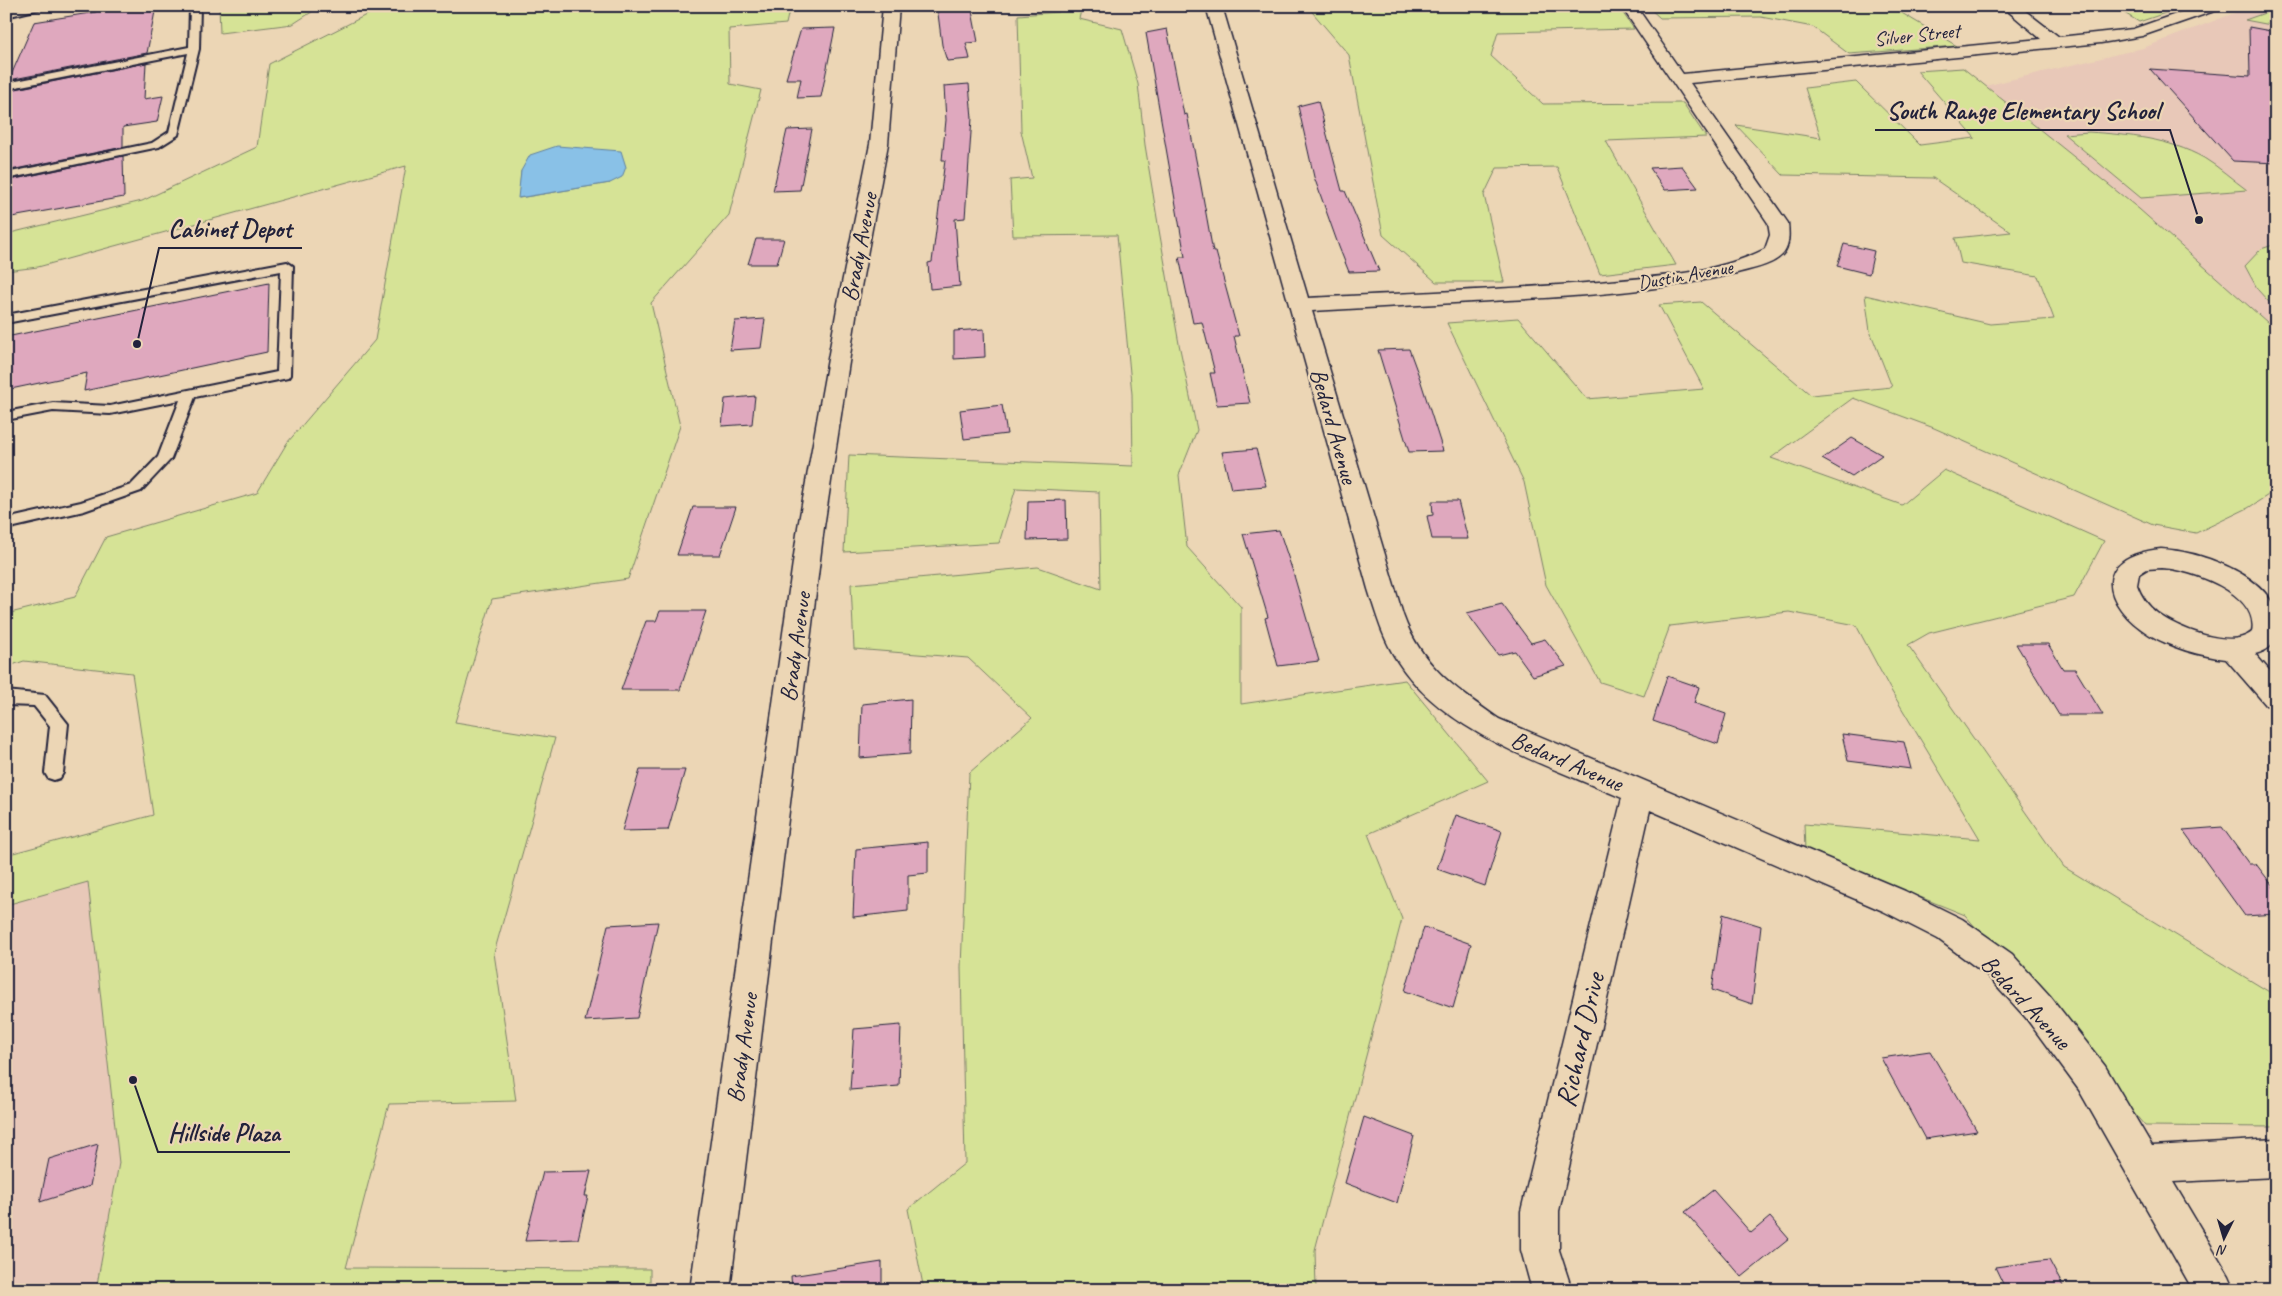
<svg xmlns="http://www.w3.org/2000/svg" width="2282" height="1296" font-family="Caveat,sans-serif">
<rect width="100%" height="100%" fill="#ecd6b5"/>
<filter id="ink" filterUnits="userSpaceOnUse"><feTurbulence type="fractalNoise" baseFrequency=".02" numOctaves="2"/><feDisplacementMap in="SourceGraphic" scale="10" xChannelSelector="R" yChannelSelector="G"/><feConvolveMatrix kernelMatrix="1 2 1 2 8 2 1 2 1" color-interpolation-filters="sRGB"/></filter>
<g filter="url(#ink)">
<!-- built -->
<path fill="#e8c8b8" d="M2253,6H2276V350L1968,90L2143,48Z
M301,792L231,1290H6V870Z"/>
<!-- green -->
<path fill="#d6e396" stroke="#7c8268" fill-rule="evenodd" d="M219,6H321L293,24L220,33Z
M384,6H790L786,24L729,29L730,84L761,90L729,215L651,303L680,426L628,579L492,599L455,722L555,738L494,953L516,1101L389,1104L346,1268L650,1269V1290H96L119,1163L88,882L6,905V855L153,815L132,673L24,661L6,667V614L75,597L106,537L257,493L287,443L375,340L406,166L38,267L6,271V234L142,201L257,147L269,64ZM521,171L610,183L519,198Z
M1060,6H1082L1079,19L1122,29L1138,84L1145,145L1159,230L1179,344L1197,430L1179,475L1187,547L1241,607V704L1405,680L1488,781L1368,834L1402,919L1315,1250L1316,1290H924L908,1209L965,1163L961,967L969,773L1032,718L968,658L854,649L851,584L1038,567L1101,589L1099,492L1016,488L999,543L844,552L849,455L1133,466L1132,394L1117,235L1013,236L1010,180L1032,178L1021,131L1018,15L1059,12Z
M1307,6H1618L1634,29L1498,32L1491,56L1543,104L1683,103L1706,137L1606,141L1676,265L1600,274L1557,167L1497,168L1484,195L1504,282H1436L1383,235L1349,55Z
M1647,6H1890L1957,46L1849,54L1813,27L1761,17L1660,18Z
M2113,6H2186L2139,22Z
M2276,9V26L2245,20Z
M1963,68L2139,209L2276,330V490L2248,508L2196,533L2153,525L1934,428L1853,398L1771,458L1902,505L1944,470L2104,541L2074,597L1929,633L1908,645L2064,867L2276,996V1127L2145,1126L1965,915L1805,851L1804,824L1980,839L1889,687L1856,625L1789,612L1670,626L1644,696L1600,682L1546,585L1524,482L1447,323L1518,318L1587,399L1704,389L1659,305L1701,302L1811,395L1892,387L1870,331L1865,295L1990,324L2054,319L2038,276L1961,263L1955,238L2011,232L1933,178L1783,175L1736,125L1821,138L1805,88L1856,82L1920,145L1975,138L1917,71Z
M2089,132C2129,135 2168,138 2204,158C2219,167 2233,180 2247,190L2141,198L2064,134Z
M2276,244V310L2258,290L2245,266L2261,249Z"/>
<!-- water -->
<path fill="#89c1e7" stroke="#6081a2" d="M557,146L621,151L626,167L622,177L610,183L518,198L521,171L530,155Z"/>
<!-- building -->
<path fill="#dfa8be" stroke="#22223b" d="M108,6H156L147,53L9,80L34,22L96,12V9Z
M937,6H971L978,42L966,43L970,59L947,61L942,45Z
M2249,27L2276,32V163L2233,161L2150,69L2250,76Z
M835,28L821,97L797,98L801,79H786L801,29Z
M1167,29L1184,115L1187,114L1199,175L1213,252H1216L1239,336H1234L1250,403L1217,405L1210,373H1215L1202,322L1193,323L1179,257H1185L1146,33Z
M146,63L144,99L163,96L157,122L123,127V147L6,171V91Z
M969,84L972,118L965,218L955,219L960,286L930,289L928,263L932,262L945,160H942L946,120L944,86Z
M1318,101L1342,191H1345L1379,271L1349,272L1339,247L1314,177L1298,106Z
M812,129L800,190L773,191L787,130Z
M123,156L124,197L6,218V181Z
M1682,166L1698,188L1665,190L1650,168Z
M756,239H784L777,264H748Z
M1844,244L1874,251L1869,274L1837,266Z
M269,283L267,352L84,391L87,373L6,390V337Z
M765,319L761,348L730,350L735,321Z
M984,329L985,357L954,359V331Z
M1409,349L1420,379L1443,451L1409,452L1378,350Z
M755,396L752,424L722,426L725,399Z
M1002,405L1007,434L964,439L960,410Z
M1852,438L1882,455L1852,476L1822,459Z
M1256,449L1266,486L1231,489L1222,452Z
M1066,500L1067,539L1027,540L1028,501Z
M1432,501H1458L1468,539H1432L1427,516L1433,515Z
M693,507H736L720,555H677Z
M1279,530L1293,572L1319,661L1278,666L1265,618L1268,617L1243,534Z
M1502,604L1531,643L1545,639L1566,666L1533,676L1515,651L1498,655L1467,613Z
M660,611H706L680,690H621L646,621H656Z
M2016,644H2048L2063,669H2075L2103,715H2059Z
M1667,676L1699,687L1694,703L1726,714L1718,744L1653,721Z
M911,699L910,754L860,758L862,704Z
M1842,734L1904,742L1911,769L1848,761Z
M640,770H685L668,830L622,831Z
M1456,815L1502,831L1485,886L1437,869Z
M2222,827L2249,864H2256L2276,890V914L2245,916L2183,830Z
M928,842V873L908,875V911L853,917L856,849Z
M1723,914L1761,926L1752,1004L1712,990Z
M658,922L637,1018L585,1021L608,925Z
M1424,927L1471,944L1453,1008L1405,991Z
M901,1025L899,1086L850,1090L854,1029Z
M1930,1051L1977,1131L1925,1139L1881,1058Z
M1364,1117L1414,1136L1397,1203L1345,1183Z
M98,1144L90,1186L40,1202L49,1159Z
M591,1171L585,1196H588L578,1239L525,1241L543,1172Z
M1713,1190L1751,1233L1770,1217L1789,1239L1742,1277L1685,1212Z
M2049,1260L2065,1290H2006L1995,1267Z
M882,1262V1290H792L791,1276Z"/>
<g fill="none" stroke-linecap="round" stroke-linejoin="round">
<defs>
<path id="lane" d="M32,6H51L6,17V11Z
M190,6H200L199,49L178,135L159,147L6,179V173L152,143L169,132L188,53L6,89V83L189,47Z
M287,262L293,266L290,375L288,378L195,397L171,459L141,491L84,511L6,529V519L81,502L131,485L158,457L180,400L110,414L53,411L6,420V412L53,403L110,406L277,372L281,271L6,323V315Z
M6,691L45,695L68,724L63,773L60,778L54,780L48,778L45,773L50,726L34,706L6,705Z"/>
<path id="street" d="M883,6H899L888,144L858,303L824,527L730,1290H690L798,527L838,303L870,144Z
M1206,6H1222L1308,298C1405,293 1502,290 1599,282C1654,277 1716,274 1765,249L1770,235L1768,223L1621,6H1636L1683,74L2041,39L2002,6H2019L2059,37L2133,29L2199,6H2222L2220,9L2142,36L2101,43L1690,83L1788,223C1789,233 1790,247 1782,255C1771,266 1751,269 1737,273C1662,291 1585,296 1508,300C1443,304 1377,307 1312,311L1403,615C1421,666 1456,689 1499,719L1905,891L1962,919L2012,954L2050,996L2105,1066L2152,1146L2276,1139V1177L2173,1182L2229,1276L2235,1290H2193L2079,1090L2026,1018L1988,976L1938,939L1883,911L1650,810L1559,1211V1250L1572,1290H1532L1521,1250V1211L1622,798C1548,765 1444,734 1398,662C1383,640 1376,614 1368,589Z
M2161,549C2197,551 2261,572 2275,609C2277,614 2276,622 2276,628C2276,644 2270,650 2255,654L2276,678V708L2266,705L2226,659C2201,656 2172,648 2150,635C2101,605 2091,556 2161,549ZM2161,568C2190,569 2260,593 2252,632C2231,650 2176,628 2157,613C2147,605 2141,596 2137,585L2139,574L2147,569Z"/>
</defs>
<!-- lane casing -->
<use href="#lane" stroke="#22223b" stroke-width="4"/>
<!-- street casing -->
<use href="#street" stroke="#22223b" stroke-width="3"/>
<!-- lane -->
<use href="#lane" fill="#ecd6b5" fill-rule="evenodd"/>
<!-- street -->
<use href="#street" fill="#ecd6b5" fill-rule="evenodd"/>
</g>
</g>
<g text-anchor="middle" dominant-baseline="central" stroke-width="4.5" stroke-linejoin="round" paint-order="stroke">
<!-- far-street labels -->
<g font-size="20" fill="#22223b" stroke="#ecd6b5">
<text transform="translate(1917 35) rotate(-6)">Silver Street</text>
<text transform="translate(1685 275) rotate(-10)">Dustin Avenue</text>
</g>
<!-- street labels -->
<g font-size="24" fill="#22223b" stroke="#ecd6b5">
<text transform="translate(859 247) rotate(-79)">Brady Avenue</text>
<text transform="translate(1334 426) rotate(74)">Bedard Avenue</text>
<text transform="translate(795 647) rotate(-82)">Brady Avenue</text>
<text transform="translate(1567 761) rotate(23)">Bedard Avenue</text>
<text transform="translate(2026 1002) rotate(47)">Bedard Avenue</text>
<text transform="translate(742 1048) rotate(-82)">Brady Avenue</text>
</g>
<!-- near-street labels -->
<g font-size="29" fill="#22223b" stroke="#ecd6b5">
<text transform="translate(1580 1040) rotate(-77)">Richard Drive</text>
</g>
</g>
<!-- callouts -->
<path fill="none" stroke="#22223b" stroke-width="2" d="M2199 220L2170 130H1875M137 344L159 248H302M133 1080L158 1152H290"/>
<g fill="#22223b" stroke="#ecd6b5" stroke-width="2">
<circle cx="2199" cy="220" r="5"/>
<circle cx="137" cy="344" r="5"/>
<circle cx="133" cy="1080" r="5"/>
</g>
<g font-size="25" text-anchor="middle" font-weight="bold" fill="#22223b" stroke="#ecd6b5" stroke-width="4.5" stroke-linejoin="round" paint-order="stroke">
<text x="2023" y="119">South Range Elementary School</text>
<text x="230" y="237">Cabinet Depot</text>
<text x="224" y="1141">Hillside Plaza</text>
</g>
<!-- margin -->
<rect width="2282" height="1296" fill="none" stroke="#ecd6b5" stroke-width="25"/>
<rect x="12" y="12" width="2257" height="1271" fill="none" stroke="#22223b" stroke-width="2" filter="url(#ink)"/>
<!-- north arrow -->
<g transform="translate(2224 1238) rotate(185)" stroke="#ecd6b5" stroke-width="4" paint-order="stroke">
<path d="M0-4L9 19L0 12L-9 19Z" fill="#22223b"/>
<text y="-8" font-size="14" font-weight="bold" text-anchor="middle" fill="#22223b">N</text>
</g>
</svg>
